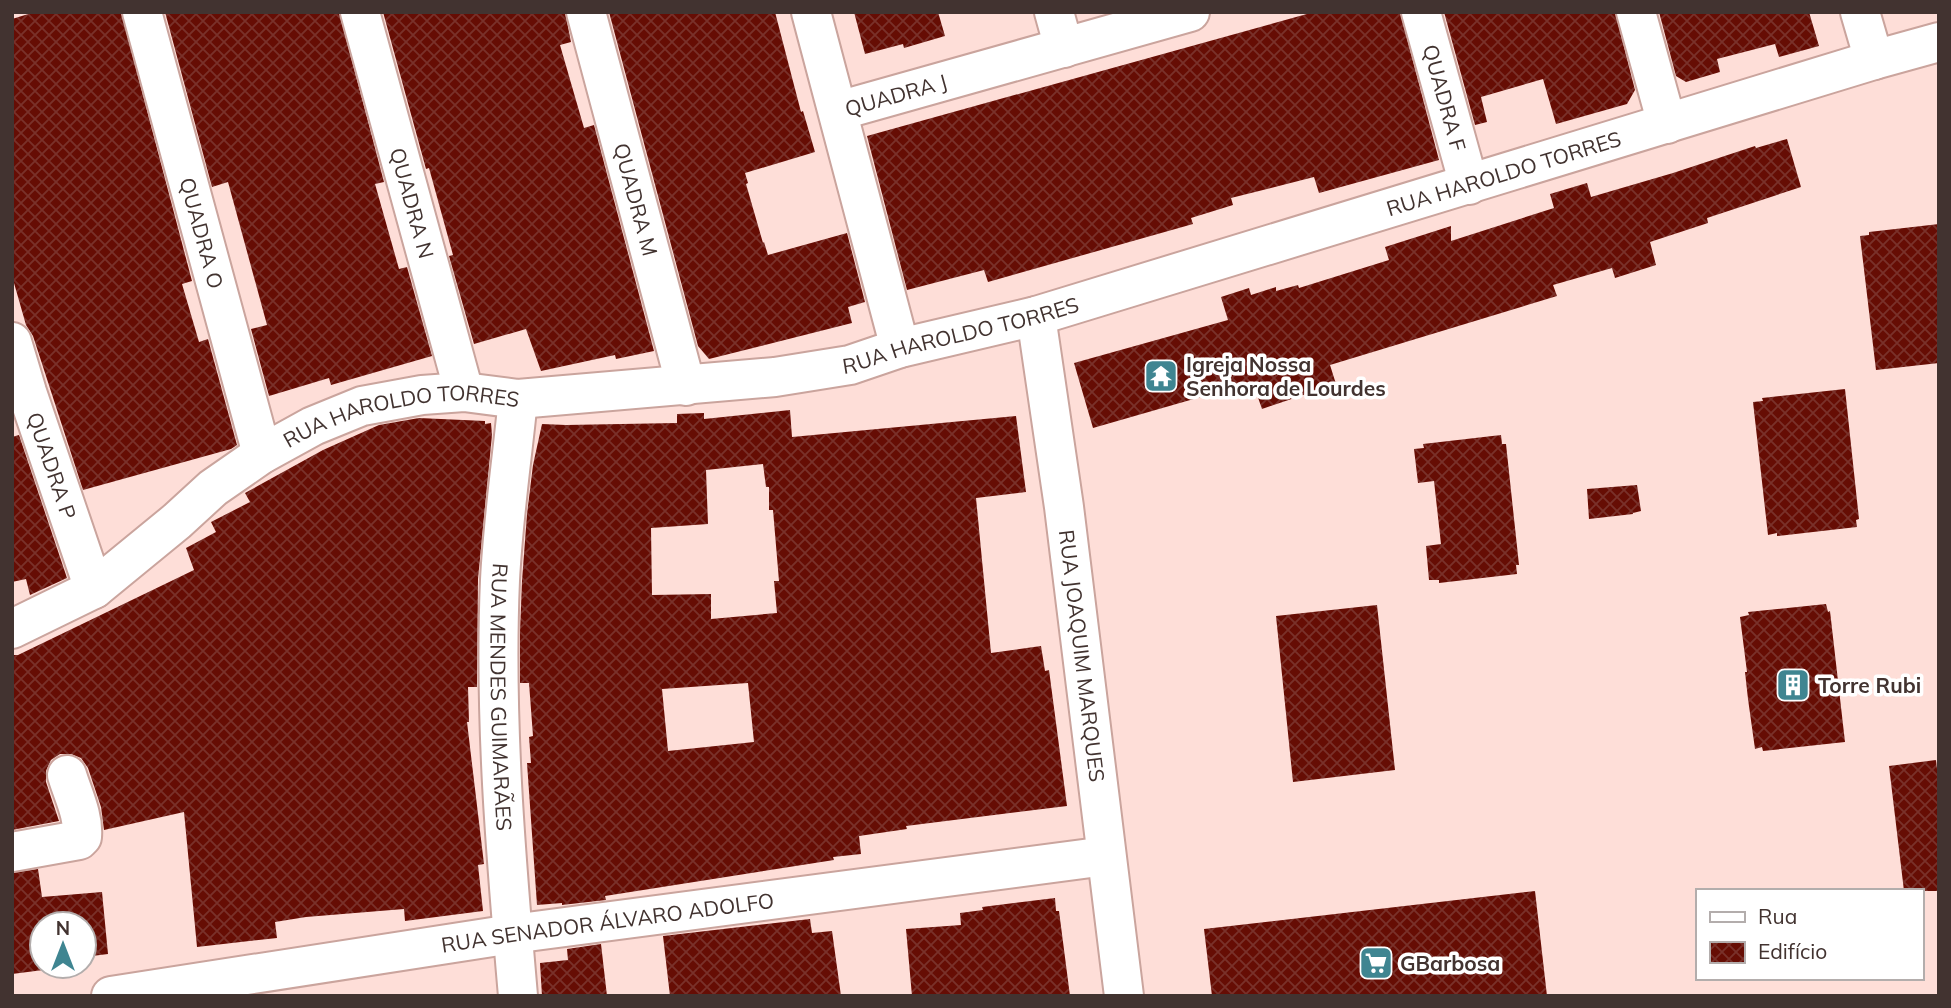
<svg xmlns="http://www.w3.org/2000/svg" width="1951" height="1008" font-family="Mulish,sans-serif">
<defs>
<pattern id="building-cross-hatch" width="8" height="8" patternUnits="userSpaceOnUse" patternTransform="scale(1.75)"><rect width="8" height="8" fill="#660d04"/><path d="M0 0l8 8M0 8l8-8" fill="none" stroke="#79312a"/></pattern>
</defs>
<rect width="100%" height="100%" fill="#feded8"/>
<!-- building -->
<path fill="url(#building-cross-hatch)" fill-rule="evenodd" d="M35,12H121L192,281L182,284L199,342L208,339L237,445L231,449L83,490L33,336L26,325L12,276V19Z
M165,12H339L384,182L375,184L399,269L407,267L432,356L331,385L329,378L269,396L251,329L267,325L228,182L212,187Z
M383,12H565L571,42L560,45L584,128L594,125L654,351L616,359L615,355L541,371L526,329L474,344L449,256L453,255L429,168L426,169Z
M609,12H775L801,112L803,111L815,152L745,173L748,183L746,184L763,243L764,242L768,255L847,233L865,302L848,307L852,323L709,359L698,346Z
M854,12H938L945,36L904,48L903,44L865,54Z
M1314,12H1400L1439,160L1319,193L1314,177L1231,198L1233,205L1191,218L1193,224L1048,265L988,282L984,270L907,290L867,136Z
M1444,12H1615L1635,90L1627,104L1556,124L1543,79L1481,97L1487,122L1475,125Z
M1659,12H1809L1819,46L1779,57L1775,44L1717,59L1720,72L1686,82L1676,76Z
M1787,139L1801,187L1707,218L1708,223L1650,242L1656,265L1615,278L1612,268L1553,285L1557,296L1330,365L1336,384L1262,409L1255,389L1227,397L1225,390L1093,428L1074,363L1228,320L1221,297L1249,288L1251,295L1276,287V291L1298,285L1299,288L1389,260L1385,247L1426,234L1451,226V241L1554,208L1550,194L1587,183L1591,197L1673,173L1755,146L1756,148Z
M1939,224V363L1876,370L1860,236L1869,235V232Z
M1845,389L1859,519L1856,520L1857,527L1777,536V533L1768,535L1753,402L1763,401L1762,398Z
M790,410L792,437L1016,416L1026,492L976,498L991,653L1041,646L1045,671L1049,670L1067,806L906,826L907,829L859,836L861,854L833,857L834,860L605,896L606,900L562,905V903L537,905L527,763H531L529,737L533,736L529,683H520V632L522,581L527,514L533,465L542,424L566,425L677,423V414L704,413V419ZM763,464L766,487H769V510H773L779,581H774L777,613L711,619V594L652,595L651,528L708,524L706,470ZM748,683L754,742L668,751L662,689Z
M419,418L485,421V424L491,423L492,435L478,579L477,687H468L469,722H467L484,864L478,865L483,911L405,921L404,909L306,917L275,922L277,938L197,947L184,812L104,830L101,807L88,768L81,758L71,754H60L51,760L46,771V782L59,821L12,830V655H18L194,570L186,548L216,532L211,522L250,502L245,493L323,450L379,425Z
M19,435L67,578L30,595L26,579L12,582V437Z
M1501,435L1502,444H1506L1519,565H1516L1517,574L1439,583V580H1429L1426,546L1441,544L1434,481L1418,483L1414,449L1424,448L1423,444Z
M1637,485L1641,511L1633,513V514L1589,519L1587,489Z
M1826,604L1828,612L1830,611L1845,742L1763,751L1762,747L1755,749L1748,699L1745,672H1747L1740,617L1749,615L1748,612Z
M1377,605L1395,770L1293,782L1276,616Z
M1936,760L1937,769L1939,768V891H1904L1889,766Z
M38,869L42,897L102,892L108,954L84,957V924H42V966H50L51,969L12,974V873Z
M1535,891L1547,996H1212L1204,929Z
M1055,898L1056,911H1059L1070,996H912L906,929L961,925L960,913L983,910L982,907Z
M810,919L812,933L832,931L841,996H670L663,936Z
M601,944L607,996H542L540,963L568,960L567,949Z"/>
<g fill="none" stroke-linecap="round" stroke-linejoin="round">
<defs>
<g id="minor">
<path id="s1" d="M142,12L262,454"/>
<path id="s2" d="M360,12L464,392"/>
<path id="s3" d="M586,12L686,386"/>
<path d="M811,12L900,348"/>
<path d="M1054,12L1064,48"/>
<path id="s4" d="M1421,12L1469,185"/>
<path d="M1636,12L1667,124"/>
<path d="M1860,12L1874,60"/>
<path id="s5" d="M838,111L1190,12"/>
<path id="s6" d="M1036,316L1064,507L1124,996"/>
<path id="s7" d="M12,342L27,392L94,589"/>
<path id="s8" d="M518,399C512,459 503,520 500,580C494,718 506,858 518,996"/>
<path id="s9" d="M12,629L94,589L177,521L213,488L262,454L313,426L362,406L422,395L464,392L518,399L775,377L850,365L900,348L1036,316L1874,60L1939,42"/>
<path d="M12,852L79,840L82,837C84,816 73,795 67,775"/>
<path id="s10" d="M111,996L512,934L1106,856"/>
</g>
</defs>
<!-- minor casing -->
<use href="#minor" stroke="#caa49d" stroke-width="42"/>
<!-- minor -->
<use href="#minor" stroke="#fff" stroke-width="38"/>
</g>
<!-- icons -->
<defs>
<symbol id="temple-square" viewBox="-11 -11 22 22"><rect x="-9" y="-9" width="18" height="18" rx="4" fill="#3f8591" stroke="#fff"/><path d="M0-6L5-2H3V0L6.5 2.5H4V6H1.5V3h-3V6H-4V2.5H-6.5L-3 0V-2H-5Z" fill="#fff"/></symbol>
<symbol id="building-square" viewBox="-11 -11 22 22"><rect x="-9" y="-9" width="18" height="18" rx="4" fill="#3f8591" stroke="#fff"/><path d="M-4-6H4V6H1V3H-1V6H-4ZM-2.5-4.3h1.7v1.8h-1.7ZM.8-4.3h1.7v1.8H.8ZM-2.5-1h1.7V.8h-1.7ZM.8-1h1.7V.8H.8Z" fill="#fff"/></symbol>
<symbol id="supermarket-square" viewBox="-11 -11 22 22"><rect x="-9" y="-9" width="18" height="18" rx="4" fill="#3f8591" stroke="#fff"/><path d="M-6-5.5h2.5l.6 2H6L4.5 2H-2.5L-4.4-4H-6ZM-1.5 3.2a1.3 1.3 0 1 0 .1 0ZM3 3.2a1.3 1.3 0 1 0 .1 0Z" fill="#fff"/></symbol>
</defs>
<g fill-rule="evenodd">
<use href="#temple-square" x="1142" y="357" width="38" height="38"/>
<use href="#building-square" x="1774" y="666" width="38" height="38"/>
<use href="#supermarket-square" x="1357" y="944" width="38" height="38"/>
</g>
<g text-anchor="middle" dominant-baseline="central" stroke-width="7" stroke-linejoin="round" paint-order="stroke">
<!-- street labels -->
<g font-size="21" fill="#423330" stroke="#fff">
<text stroke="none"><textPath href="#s5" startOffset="60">QUADRA J</textPath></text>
<text stroke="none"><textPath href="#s4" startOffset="89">QUADRA F</textPath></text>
<text stroke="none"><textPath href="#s9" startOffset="1591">RUA HAROLDO TORRES</textPath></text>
<text stroke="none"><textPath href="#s3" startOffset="194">QUADRA M</textPath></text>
<text stroke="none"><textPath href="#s2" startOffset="198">QUADRA N</textPath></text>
<text stroke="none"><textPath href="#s1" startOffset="229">QUADRA O</textPath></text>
<text stroke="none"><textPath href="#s9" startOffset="1024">RUA HAROLDO TORRES</textPath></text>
<text stroke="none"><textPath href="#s9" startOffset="455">RUA HAROLDO TORRES</textPath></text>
<text stroke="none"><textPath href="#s7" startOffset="130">QUADRA P</textPath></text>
<text stroke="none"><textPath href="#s6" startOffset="343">RUA JOAQUIM MARQUES</textPath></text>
<text stroke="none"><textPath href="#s8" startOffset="299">RUA MENDES GUIMARÃES</textPath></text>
<text stroke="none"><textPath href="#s10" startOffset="502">RUA SENADOR ÁLVARO ADOLFO</textPath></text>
</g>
<!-- poi labels -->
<g font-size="21" font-weight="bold" fill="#423330" stroke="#fff" text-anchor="start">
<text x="1186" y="364">Igreja Nossa<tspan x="1186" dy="24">Senhora de Lourdes</tspan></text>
<text x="1818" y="685">Torre Rubi</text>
<text x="1400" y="963">GBarbosa</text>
</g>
</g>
<!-- border -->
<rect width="1951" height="1008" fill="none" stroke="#423330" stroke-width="28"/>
<!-- legend -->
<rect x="1696" y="889" width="228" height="91" fill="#ffffff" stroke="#b3adac" stroke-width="2"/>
<rect x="1710" y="912" width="35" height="10" fill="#ffffff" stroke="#b3adac" stroke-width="2"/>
<text x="1758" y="924" font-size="21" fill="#423330">Rua</text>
<rect x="1710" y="942" width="35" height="21" fill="url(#building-cross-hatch)" stroke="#b3adac" stroke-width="2"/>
<text x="1758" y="959" font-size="21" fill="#423330">Edifício</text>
<!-- north arrow -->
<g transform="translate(63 945)"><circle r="33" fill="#ffffff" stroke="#b3adac" stroke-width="2"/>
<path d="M0-5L12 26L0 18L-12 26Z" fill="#3f8591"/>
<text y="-10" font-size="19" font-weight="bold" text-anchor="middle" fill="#423330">N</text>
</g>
</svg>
